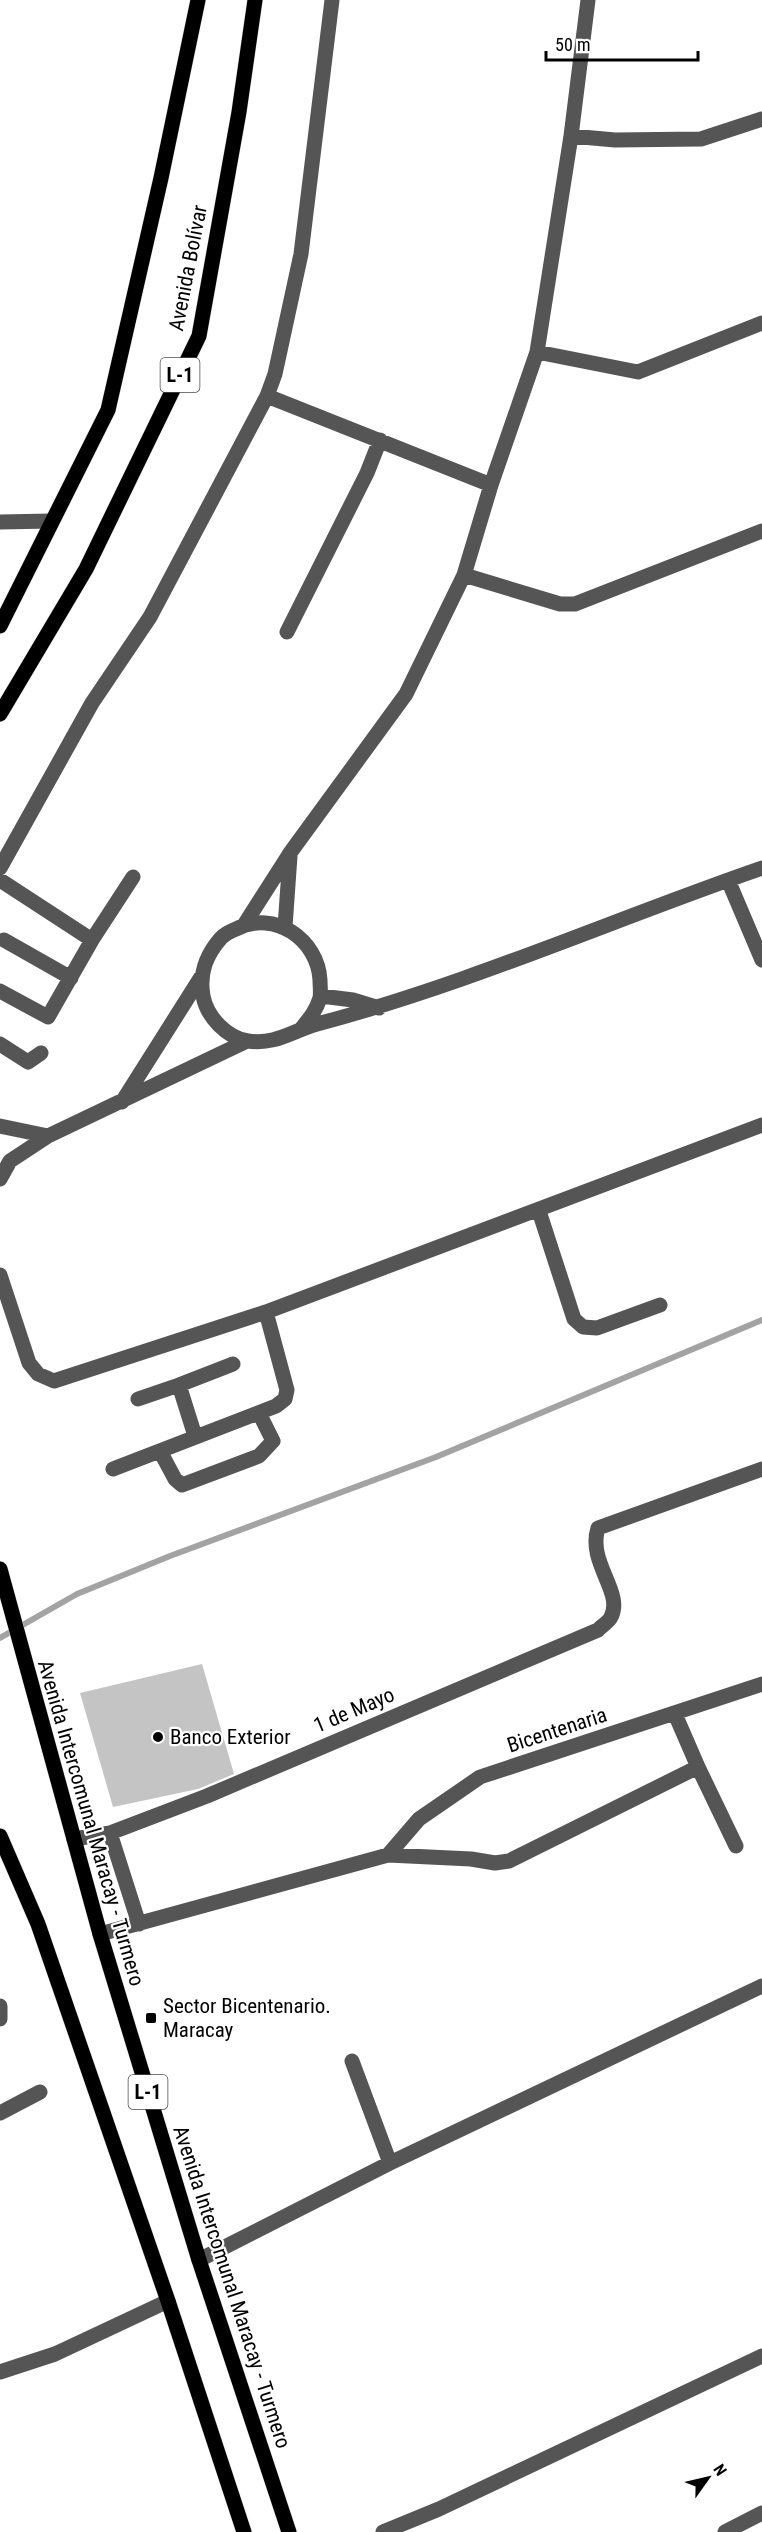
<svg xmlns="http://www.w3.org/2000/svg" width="762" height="2532" font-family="'Roboto Condensed',sans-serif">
<rect width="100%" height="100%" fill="#fff"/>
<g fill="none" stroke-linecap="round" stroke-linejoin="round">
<!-- stream -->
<path stroke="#a3a3a3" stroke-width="6" d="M0,1638L77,1594L170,1556L436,1457L762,1320"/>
</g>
<!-- building -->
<path fill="#c4c4c4" d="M202,1664L234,1774L198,1789L113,1807L80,1693Z"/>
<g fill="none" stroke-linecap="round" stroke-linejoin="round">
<defs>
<path id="major" d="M0,626L108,410L161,178L198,0
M0,714L86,569L199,336L239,112L255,0
M0,1569L100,1934L199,2260L289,2532
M0,1836L38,1924L168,2301L244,2532"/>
</defs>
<!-- major casing -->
<use href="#major" stroke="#dbdbdb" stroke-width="16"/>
<!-- minor -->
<path stroke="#555" stroke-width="15" d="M571,136L615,140L701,139L762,119
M537,352L638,372L762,323
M267,396L491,485
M0,522L51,521
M464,575L560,604H575L762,531
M287,632L367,473L380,440
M0,868L92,703L150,617L267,396L275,374L301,254L332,0
M0,880L92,940L133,877
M728,880L762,960
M244,925L290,853L406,694L464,575L491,485L537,352L571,136L588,0
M285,927L290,856
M4,940L71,978
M0,991L48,1017L92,940
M321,996L353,1000L379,1008
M301,1029C309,1019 316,1011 320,998C321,993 320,986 320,980C318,940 275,909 236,929C231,931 225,934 221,938C206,955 199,973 203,996C207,1017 227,1038 248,1041C276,1045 292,1031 317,1024C469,984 614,919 762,868
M0,1044L28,1062L41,1053
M122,1102L201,977
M0,1126L48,1136L247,1041
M0,1179L10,1161L48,1136
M539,1211L574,1319L583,1327L597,1328L660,1305
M0,1275L29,1363L38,1374L54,1381L266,1312L762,1125
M138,1399L179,1385
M195,1436L179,1385L233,1364
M160,1451L175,1479L182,1485L259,1456L273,1441L259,1413
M113,1469L276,1406L285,1399L287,1390L266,1312
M698,1767L736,1846
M110,1833L139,1924
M74,1839L110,1833L207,1796L598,1630C601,1626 609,1622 611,1617C624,1592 587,1563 598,1528L762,1469
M388,1855L419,1819L480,1777L762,1684
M100,1934L388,1855L471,1859L495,1863L509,1861L698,1767L675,1714
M0,2006V2019
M352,2061L390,2163
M0,2113L40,2092
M199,2260L390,2163L762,1986
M0,2372L55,2354L168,2301
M383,2532L439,2509L762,2356
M725,2532L762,2513"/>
<!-- major -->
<use href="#major" stroke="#000" stroke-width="15"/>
</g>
<!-- markers -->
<g fill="#000" stroke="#fff" stroke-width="2">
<circle cx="158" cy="1737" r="6"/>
<rect x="145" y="2012" width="12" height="12" rx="3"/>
</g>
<g text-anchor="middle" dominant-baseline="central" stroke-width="4.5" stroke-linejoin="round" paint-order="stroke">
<!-- shield labels -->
<g fill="#fff" stroke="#4c4c4c" stroke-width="1.5">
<rect x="160.5" y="358" width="39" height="34" rx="4.5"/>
<rect x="128.5" y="2075" width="39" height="34" rx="4.5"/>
</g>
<g font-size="20" font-weight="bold" fill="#000">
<text x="180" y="375">L-1</text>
<text x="148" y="2092">L-1</text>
</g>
<!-- street labels -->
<g font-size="21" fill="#000" stroke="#fff">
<text transform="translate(188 268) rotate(-79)">Avenida Bolívar</text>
<text transform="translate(354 1710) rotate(-23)">1 de Mayo</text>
<text transform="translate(557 1730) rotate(-18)">Bicentenaria</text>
<text transform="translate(91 1823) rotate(74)">Avenida Intercomunal Maracay - Turmero</text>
<text transform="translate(232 2287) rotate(72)">Avenida Intercomunal Maracay - Turmero</text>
</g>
<!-- poi labels -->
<g font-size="21" fill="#000" stroke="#fff" text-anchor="start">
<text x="170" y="1737">Banco Exterior</text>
<text x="163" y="2006">Sector Bicentenario.<tspan x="163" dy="24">Maracay</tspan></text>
</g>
</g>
<!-- north arrow -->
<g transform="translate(708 2478) rotate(56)" stroke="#ffffff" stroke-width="4.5" paint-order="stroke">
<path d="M0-4.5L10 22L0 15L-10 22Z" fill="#000000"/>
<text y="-9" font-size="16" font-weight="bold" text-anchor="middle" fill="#000000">N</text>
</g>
<!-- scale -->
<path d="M546 51v9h152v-9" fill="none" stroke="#000000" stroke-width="3"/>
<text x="555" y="51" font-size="18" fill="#000000" stroke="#ffffff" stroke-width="4.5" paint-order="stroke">50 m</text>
</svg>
